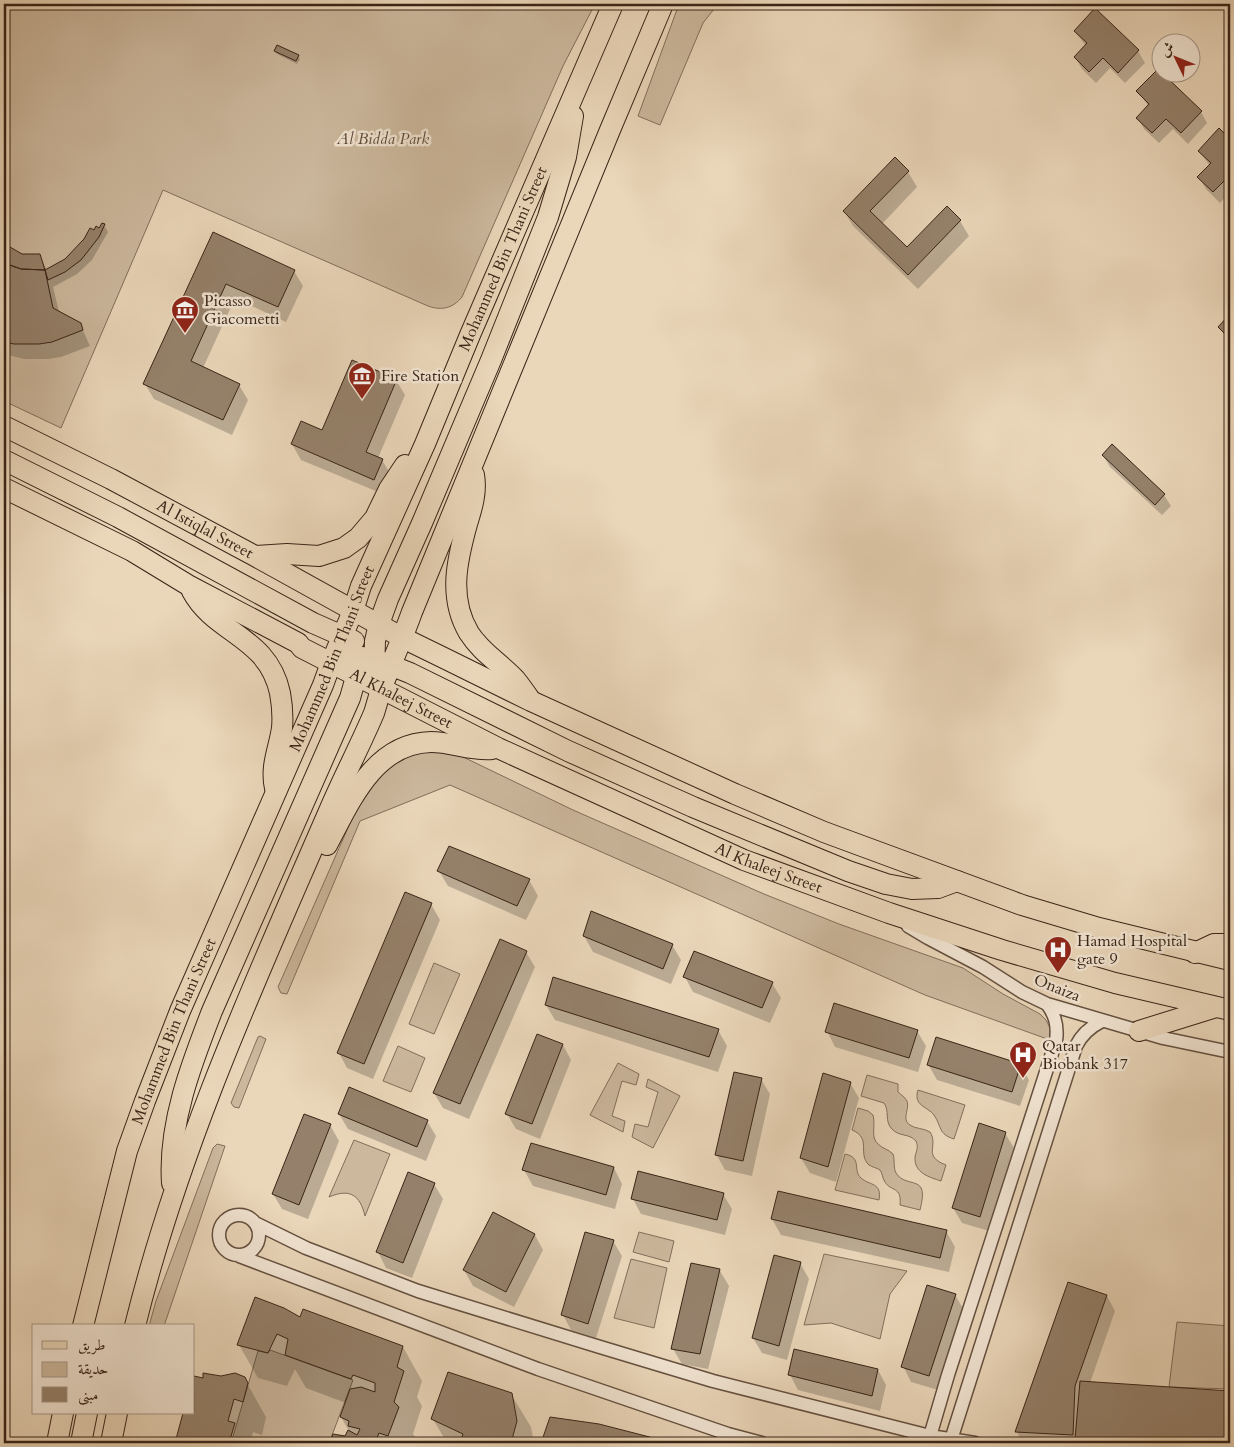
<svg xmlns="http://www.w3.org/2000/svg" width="1234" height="1447" font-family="Cardo,Amiri,serif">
<rect width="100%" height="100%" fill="#ead6b9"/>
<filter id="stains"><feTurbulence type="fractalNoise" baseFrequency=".004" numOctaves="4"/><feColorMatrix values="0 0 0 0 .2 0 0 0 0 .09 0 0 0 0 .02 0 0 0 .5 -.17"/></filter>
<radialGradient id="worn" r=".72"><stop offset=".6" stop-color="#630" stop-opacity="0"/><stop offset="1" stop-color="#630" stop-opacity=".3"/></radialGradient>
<!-- green -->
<path fill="#ccb89d" stroke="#826e5a" d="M4,4H595L563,66L462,297C453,308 442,311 428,306L163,190L61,428L4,401Z
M679,4H718L703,23L660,125L638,116Z
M430,750L457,754L573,810L764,894L839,924L963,968L1003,994L1040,1014L1046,1020L1050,1028V1040L925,995L450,785L360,821L287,994L281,993L278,987L358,805L388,765L407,755Z
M434,963L460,974L434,1034L409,1024Z
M260,1036L266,1039L239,1108L234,1107L231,1103L258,1037Z
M398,1046L425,1058L411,1092L383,1081Z
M618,1063L639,1074L636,1085L622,1081L612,1116L625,1121L623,1132L590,1115Z
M867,1075L898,1084V1092C901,1095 905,1097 907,1101C910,1109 901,1119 910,1125C915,1129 924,1128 930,1132C939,1146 922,1156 946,1165L941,1181C929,1177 914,1173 915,1157C916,1151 919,1148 916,1141C909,1133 899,1137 892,1129C884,1121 890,1111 884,1103L861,1096Z
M648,1079L680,1096L653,1148L632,1137L635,1124L648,1127L658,1092L646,1087Z
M918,1090L965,1105L954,1139C938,1134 942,1127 934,1115C927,1106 913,1106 918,1090Z
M858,1108L868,1111L873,1115C876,1125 870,1137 878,1144C883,1149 888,1149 893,1154C895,1160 893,1167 896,1173C907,1190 930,1172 920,1210L900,1205C902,1186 891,1192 885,1182C882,1178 883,1174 880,1170C877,1168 872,1167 869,1165C857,1154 872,1138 852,1130Z
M354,1140L390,1154L365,1216C360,1195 350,1188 329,1197Z
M217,1144L225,1146L164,1326H149L156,1301L213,1148Z
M845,1154C863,1158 852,1170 861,1178C870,1186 882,1182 879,1200L835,1190Z
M639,1232L674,1241L669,1262L633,1252Z
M824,1254L907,1271L890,1294L880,1339L831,1323L804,1325Z
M631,1259L667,1268L654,1328L614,1318Z
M1177,1322L1230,1326V1389L1169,1387Z
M270,1350L353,1380L329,1443H231L258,1351L268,1353Z"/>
<!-- shadow -->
<path fill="#0003" d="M1095,10L1138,51L1145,63L1125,83L1110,68L1096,83L1082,69L1075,57L1086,46L1075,31Z
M275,51L298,56L300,59L297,64L277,54Z
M1138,91L1201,112L1207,123L1188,144L1173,129L1159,143L1144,129L1138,118L1149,107Z
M1219,130L1230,141V192L1220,203L1206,189L1199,177L1210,166L1199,151Z
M908,172L917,187L882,224L907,249L947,208L960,221L969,236L918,289L853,226L844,211Z
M104,225L108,232L92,260L77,274L53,287L59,312L81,326L90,346L61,357L48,359H24L4,354V242L9,248L28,256H39L47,270L66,260L94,232L100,230Z
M214,234L294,271L303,286L286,322L235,298L203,368L239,385L248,400L232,435L154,399L145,384Z
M1230,316V343L1220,328Z
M396,380L405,395L378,458L382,460L391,475L383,494L301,460L292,444L323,431Z
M1103,455L1164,495L1171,506L1162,515L1110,467Z
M439,871L529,880L538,896L526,920L448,886Z
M431,904L440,920L373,1079L347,1068L339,1053Z
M584,936L672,945L681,960L671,984L593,952Z
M526,952L535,967L469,1119L443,1108L434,1093Z
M685,977L772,983L781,998L770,1023L693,992Z
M546,1005L718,1030L727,1046L718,1072L555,1020Z
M827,1031H917L926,1046L918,1072L835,1047Z
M563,1045L571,1060L540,1139L516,1129L507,1114Z
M928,1064L1020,1065L1029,1080L1020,1106L937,1080Z
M761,1079L770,1094L752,1176L725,1170L716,1154Z
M850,1083L859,1098L836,1182L810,1173L801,1158Z
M339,1114L427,1121L436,1136L426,1161L348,1129Z
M330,1125L339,1141L308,1219L282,1209L273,1194Z
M1005,1133L1014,1148L989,1231L962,1223L953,1208Z
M614,1168L622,1184L615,1209L533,1186L524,1170Z
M434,1184L443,1199L412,1278L386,1268L378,1252Z
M723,1194L732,1209L725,1235L641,1214L633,1199Z
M772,1219L946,1231L955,1247L949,1272L781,1235Z
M535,1235L543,1250L514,1307L473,1286L464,1270Z
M613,1241L622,1256L596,1338L571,1330L563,1315Z
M800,1263L809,1279L787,1360L762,1353L753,1338Z
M692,1264L720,1271L729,1286L708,1369L682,1364L673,1349Z
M1068,1284L1107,1296L1115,1311L1090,1383L1230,1392V1443H1023L1017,1432Z
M955,1295L964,1310L938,1390L911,1382L903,1366Z
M301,1319L403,1347L422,1381L417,1397L422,1406L413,1434L418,1441L417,1443H330L333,1435L346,1438L349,1431L341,1417L346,1403L306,1388L295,1369L287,1386L258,1378L239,1345Z
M878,1370L886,1385L880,1411L798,1390L790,1375Z
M195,1378H244L266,1417L262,1435L253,1432L250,1443H180L178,1439L195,1414L194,1411Z
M511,1394L531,1427L534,1443H447L433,1419Z
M551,1419L599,1425L668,1443H543Z"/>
<!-- building -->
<path fill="#95816b" stroke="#392416" d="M1095,8L1139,50L1118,73L1103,58L1089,72L1074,57L1087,43L1074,31Z
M277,45L299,55L296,61L274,51Z
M1158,69L1202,111L1181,133L1166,119L1152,133L1136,118L1149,104L1136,91Z
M1219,128L1230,139V181L1227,178L1213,192L1197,177L1211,163L1198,151Z
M895,157L909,171L870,211L907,247L947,206L961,220L908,275L843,211Z
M102,223L105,224L99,237L81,260L65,272L48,280L45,270L65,259L84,239L90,228L94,230L96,226L99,228Z
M213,232L295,270L278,307L226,284L191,361L240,384L223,420L143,384Z
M4,241L10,247L22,254H40L45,270L21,269L4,263Z
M4,263L21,269L45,270L53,308L81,323L83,330L52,342L39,344H14L4,342Z
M1230,314V339L1218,327Z
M352,360L397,379L366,452L383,459L374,480L291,444L301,421L322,430Z
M1112,444L1165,494L1155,505L1102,455Z
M449,846L530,879L517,906L437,871Z
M405,892L432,903L364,1064L337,1053Z
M591,911L673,944L663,969L583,936Z
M500,939L527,951L460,1104L433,1093Z
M694,951L773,982L762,1008L683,977Z
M553,977L719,1029L709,1057L545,1005Z
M834,1003L918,1030L909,1058L825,1032Z
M537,1034L563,1044L532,1124L505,1114Z
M936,1037L1021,1064L1012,1092L927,1065Z
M734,1072L762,1078L743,1161L715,1155Z
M823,1073L851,1082L828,1167L800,1158Z
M349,1087L428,1120L417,1147L338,1114Z
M304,1114L331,1124L299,1205L272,1194Z
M979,1123L1006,1132L980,1217L952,1208Z
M531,1143L614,1167L606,1195L522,1170Z
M638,1171L724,1193L717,1220L631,1199Z
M408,1172L435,1183L403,1263L376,1252Z
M778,1191L947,1230L940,1258L771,1219Z
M493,1212L535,1234L506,1292L463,1270Z
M585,1232L614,1240L588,1324L561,1315Z
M774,1255L801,1262L779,1346L752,1338Z
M691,1263L720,1269L700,1354L671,1349Z
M1068,1282L1107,1295L1075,1386L1073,1435L1015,1432Z
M927,1285L956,1294L929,1376L901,1367Z
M255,1297L284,1308L300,1317L303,1309L403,1346L397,1367L404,1371L394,1402L399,1407L388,1436L379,1433L375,1443H329L333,1434L345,1436L348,1430L357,1435L360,1429L348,1426L349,1421L340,1417L350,1389L361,1387L375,1392V1383L353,1375L351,1379L285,1355L288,1339L277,1334L268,1353L237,1345Z
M794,1349L878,1369L872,1396L788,1375Z
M448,1372L512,1393L517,1421L511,1443H460L463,1434L431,1419Z
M203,1373L221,1376L235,1373L245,1377L248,1383L243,1402L234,1399L228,1421L235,1423L229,1443H185L176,1439L183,1413H194V1376L203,1378Z
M1080,1381L1230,1391V1436L1227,1443H1114L1075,1439Z
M550,1417L599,1424L673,1443H541Z"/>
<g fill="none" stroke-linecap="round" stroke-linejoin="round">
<defs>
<path id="minor" d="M908,926L928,938L983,967L1022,992L1047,1004L1163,1038L1230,1052
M219 1235a20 20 0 1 1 40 0a20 20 0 1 1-40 0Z
M255,1223L306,1248L418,1291L600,1347L713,1381L930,1436L975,1443
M239,1256L538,1369L728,1434L762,1443
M928,1443L948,1375L1056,1041C1058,1027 1056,1016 1047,1004
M950,1443L1076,1046C1082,1034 1090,1027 1102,1021"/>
<g id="primary">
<path id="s1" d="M4,426L111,479L255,556L403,638L448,660L531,701L735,794L824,832L1022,905L1099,928L1230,960"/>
<path d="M4,460L118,517L313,623L354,641"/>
<path d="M474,475C477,492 472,508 467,524C457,560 448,598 469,633C481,652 500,663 515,679C520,685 524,691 529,698"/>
<path id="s2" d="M4,488L132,551L188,585L298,643L302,648L498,748L744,860L889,913L1002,950L1115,983L1230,1010"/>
<path d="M256,556L287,554L319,556L344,548L358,538L375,518L389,489L405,465"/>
<path d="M192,591C215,634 268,636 280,693C282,704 283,717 282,728C279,749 270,766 275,788"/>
<path d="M331,663L346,656L362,657L382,662L410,673L568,751L693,807L848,871L886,884L912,889L938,888L957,881"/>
<path d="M374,672L375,641L379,624L388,599L422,523L491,360L548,217L566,157L573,116"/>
<path d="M327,845C350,802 374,743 431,742C452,742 471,751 492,749"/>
<path d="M1195,953L1214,944H1230"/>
<path d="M1139,1031L1213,1008"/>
<path d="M172,1183C168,1124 191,1065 212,1011L350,698L360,663"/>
<path id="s3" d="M83,1326L127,1151L145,1101L180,1011L323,685L331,663L353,611L361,586L425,444L470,335L613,4"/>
<path d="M135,1326C179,1147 256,979 329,811C343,778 360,746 374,713C377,704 379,695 382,687C392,662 403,637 412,612L610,130L663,4"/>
<path d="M57,1443L63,1413"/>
<path d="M81,1443L87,1413"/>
<path d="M111,1443L117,1413"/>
</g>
</defs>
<!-- minor casing -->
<use href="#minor" stroke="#65503f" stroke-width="15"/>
<!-- primary casing -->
<use href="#primary" stroke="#392416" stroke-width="22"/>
<!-- minor -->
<use href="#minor" stroke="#f1e4d2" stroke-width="12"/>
<!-- primary -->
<use href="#primary" stroke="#ead6b9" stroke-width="20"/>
</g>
<!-- icons -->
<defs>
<symbol id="museum-pin" viewBox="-11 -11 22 30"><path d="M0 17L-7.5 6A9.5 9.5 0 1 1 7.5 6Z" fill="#8f2418" stroke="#f1e4d2"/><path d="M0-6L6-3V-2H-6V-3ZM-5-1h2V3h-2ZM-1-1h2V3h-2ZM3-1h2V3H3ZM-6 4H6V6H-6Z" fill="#fff"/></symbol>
<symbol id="hospital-pin" viewBox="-11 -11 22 30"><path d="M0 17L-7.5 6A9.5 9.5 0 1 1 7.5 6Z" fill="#8f2418" stroke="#f1e4d2"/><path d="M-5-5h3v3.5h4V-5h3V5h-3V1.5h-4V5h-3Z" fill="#fff"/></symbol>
</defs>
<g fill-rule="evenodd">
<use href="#museum-pin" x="169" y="294" width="32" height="43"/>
<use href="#museum-pin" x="346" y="360" width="32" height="43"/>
<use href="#hospital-pin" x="1042" y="934" width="32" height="43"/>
<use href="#hospital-pin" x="1007" y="1039" width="32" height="43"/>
</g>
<g text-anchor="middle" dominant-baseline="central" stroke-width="5" stroke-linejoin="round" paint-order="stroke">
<!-- park labels -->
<g font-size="16" font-style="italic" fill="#5e4938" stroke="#f1e4d2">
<text x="383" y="139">Al Bidda Park</text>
</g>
<!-- street labels -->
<g font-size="16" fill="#392416" stroke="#f1e4d2">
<text stroke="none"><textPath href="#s3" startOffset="1149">Mohammed Bin Thani Street</textPath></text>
<text stroke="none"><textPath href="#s1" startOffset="226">Al Istiqlal Street</textPath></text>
<text stroke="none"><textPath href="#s3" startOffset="714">Mohammed Bin Thani Street</textPath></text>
<text stroke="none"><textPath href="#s2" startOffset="450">Al Khaleej Street</textPath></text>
<text stroke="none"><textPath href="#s2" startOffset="855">Al Khaleej Street</textPath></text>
<text transform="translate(1057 988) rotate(22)">Onaiza</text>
<text stroke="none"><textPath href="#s3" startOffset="309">Mohammed Bin Thani Street</textPath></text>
</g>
<!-- poi labels -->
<g font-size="16" fill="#392416" stroke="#f1e4d2" text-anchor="start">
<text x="204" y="301">Picasso<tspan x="204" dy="18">Giacometti</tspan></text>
<text x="381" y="376">Fire Station</text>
<text x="1077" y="941">Hamad Hospital<tspan x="1077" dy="18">gate 9</tspan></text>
<text x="1042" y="1046">Qatar<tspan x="1042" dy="18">Biobank 317</tspan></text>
</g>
</g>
<!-- margin -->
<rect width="1234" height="1447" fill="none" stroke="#ead6b9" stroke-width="20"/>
<rect x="5" y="5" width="1224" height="1437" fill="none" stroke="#392416" stroke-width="2.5"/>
<rect x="10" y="10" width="1214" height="1427" fill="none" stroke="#392416"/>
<!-- legend -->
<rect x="32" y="1324" width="162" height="90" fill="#f1e4d2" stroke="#a79787"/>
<rect x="42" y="1341" width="25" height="8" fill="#ead6b9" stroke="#a79787"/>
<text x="78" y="1350" font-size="15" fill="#392416">طريق</text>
<rect x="42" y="1362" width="25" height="15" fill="#ccb89d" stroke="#a79787"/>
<text x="78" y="1374" font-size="15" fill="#392416">حديقة</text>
<rect x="42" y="1387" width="25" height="15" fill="#95816b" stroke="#a79787"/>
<text x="78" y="1400" font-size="15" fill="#392416">مبنى</text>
<!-- north arrow -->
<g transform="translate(1176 58) rotate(313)"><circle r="24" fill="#f1e4d2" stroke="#a79787"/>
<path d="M0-4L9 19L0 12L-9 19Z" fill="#8f2418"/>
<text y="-8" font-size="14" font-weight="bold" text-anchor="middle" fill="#392416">ش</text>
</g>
<rect width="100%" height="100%" filter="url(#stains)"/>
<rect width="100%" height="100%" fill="url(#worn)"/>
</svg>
